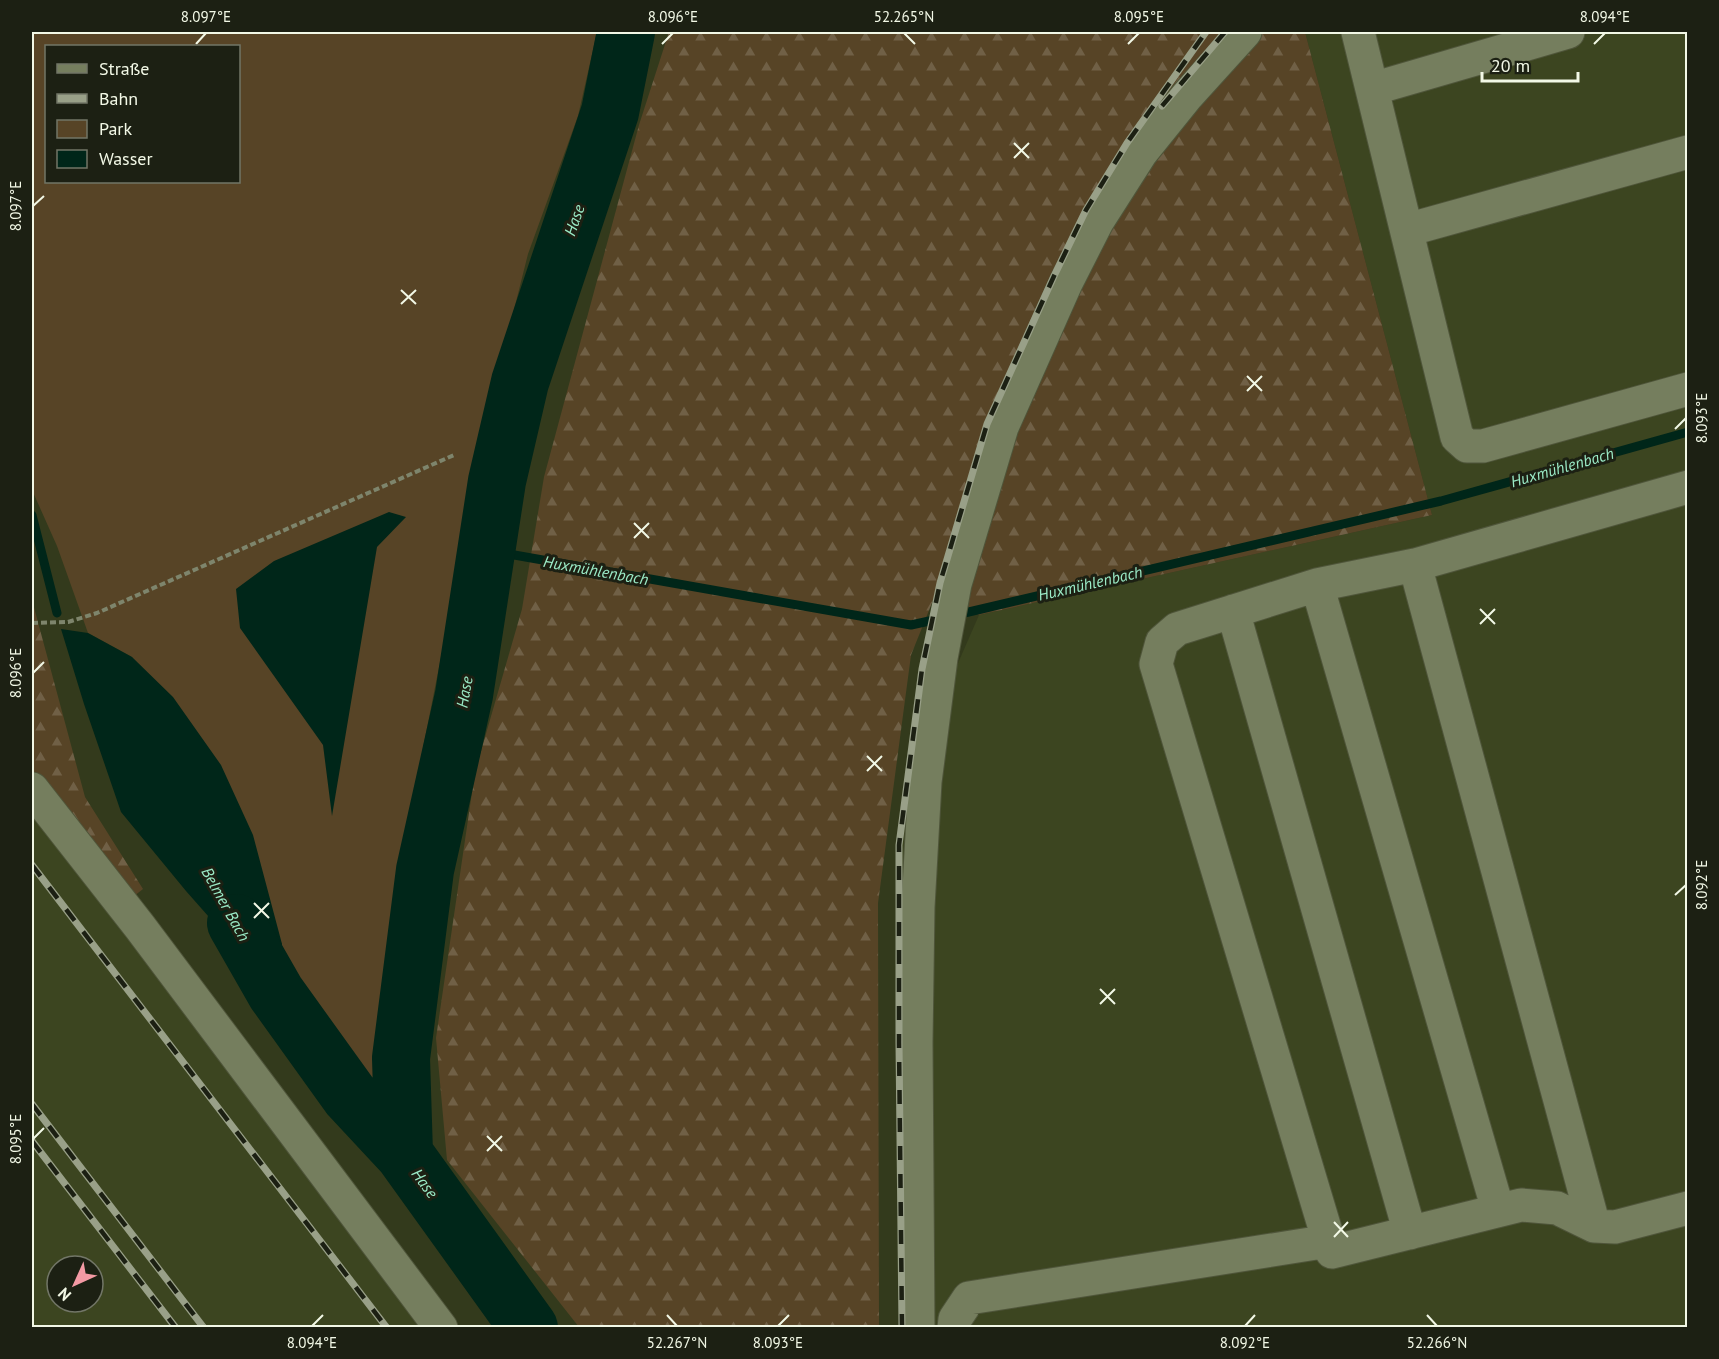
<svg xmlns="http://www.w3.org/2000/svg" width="1719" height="1359" font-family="'PT Sans',sans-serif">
<defs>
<pattern id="forest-firs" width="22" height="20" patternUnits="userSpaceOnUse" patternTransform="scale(1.5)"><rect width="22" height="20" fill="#574426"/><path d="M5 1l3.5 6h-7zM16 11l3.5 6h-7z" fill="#706046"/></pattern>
</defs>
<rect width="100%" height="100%" fill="#333a1c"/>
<!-- built -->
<path fill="#3c4520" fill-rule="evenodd" d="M1305,32H1687V1327H912L899,1043V845L907,780L979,615L1432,515Z
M32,809L424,1327H32ZM57,1266H93V1302H57Z"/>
<!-- green -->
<path fill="#574426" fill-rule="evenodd" d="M32,32H597L578,116L528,254L494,389L422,753L380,1014L373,1096L278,973L282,944L132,657L88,633L57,546L32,490ZM46,46H238V182H46Z"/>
<!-- forest -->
<path fill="url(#forest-firs)" d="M669,32H1305L1432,515L979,615L940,583L911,655L878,903L879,1327H579L447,1160L436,1038L475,772L522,609L544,477L639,125Z
M32,600L85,797L143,889L129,900L32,770Z"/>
<!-- water -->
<path fill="#002619" d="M389,512L406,517L377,547L332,816L323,745L240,628L236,589L274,561Z
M61,629L88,633L132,657L173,697L221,765L253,835L282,944L276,993L186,891L121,812L84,704Z"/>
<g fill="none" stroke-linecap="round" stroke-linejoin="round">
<!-- stream -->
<path stroke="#002619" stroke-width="9" d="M32,515L57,613
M486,550L911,625L943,618
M956,615L1441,501L1688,432"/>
<!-- river -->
<path stroke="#002619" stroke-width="58" d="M236,923L276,993L350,1096L404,1154
M529,1328L404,1154L401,1058L425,870L464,695L497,481L520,382L610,112L626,32"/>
<defs>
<path id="minor" d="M1358,32L1457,437L1467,446H1483L1688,389
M1372,89L1568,32
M1407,230L1688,152
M1317,585L1415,565
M1233,611L1410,1233
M32,789L140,927L441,1328
M1498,1210L1317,585L1177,629L1162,642L1156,664L1332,1252L1521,1205L1557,1208L1594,1226L1615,1227L1688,1208
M1594,1226L1415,565L1688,487
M918,1328L916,1043L918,907L925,782L941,658L955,584L1002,427L1066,283L1097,222L1141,153L1187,96L1245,32
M954,1328L955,1319L969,1298L1329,1241"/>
</defs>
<!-- minor casing -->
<use href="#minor" stroke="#4f553a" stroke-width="35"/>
<!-- path -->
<path stroke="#7e856c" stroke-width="4" stroke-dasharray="6 3" stroke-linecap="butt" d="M32,623L68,622L97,613L454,455"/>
<!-- minor -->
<use href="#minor" stroke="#757e5e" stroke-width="33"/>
<defs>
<path id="rail" d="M1162,106L1225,32
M32,865L387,1328
M32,1104L204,1328
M32,1141L176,1328
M902,1328L899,1043V845L922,669L940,583L987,424L1054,276L1086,210L1127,143L1206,32"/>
</defs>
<!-- rail casing -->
<use href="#rail" stroke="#99a088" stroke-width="7"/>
<!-- rail -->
<use href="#rail" stroke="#1c2013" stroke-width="4.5" stroke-dasharray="14" stroke-linecap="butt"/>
</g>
<!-- ticks -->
<path fill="none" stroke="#f2f8e6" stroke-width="2" d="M904,33L915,44M196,44L206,33M662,44L673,33M1128,44L1139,33M1594,44L1605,33M1014,143L1029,158M1014,158L1029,143M33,206L44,196M401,290L416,304M401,304L416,290M1247,376L1262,391M1247,391L1262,376M1675,429L1686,418M634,523L649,538M634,538L649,523M1480,609L1495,624M1480,624L1495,609M33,673L44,662M867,756L882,771M867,771L882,756M1675,895L1686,885M254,903L269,918M254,918L269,903M1100,989L1115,1004M1100,1004L1115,989M487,1136L502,1151M33,1139L44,1128M487,1151L502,1136M1334,1222L1348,1237M1334,1237L1348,1222M667,1315L677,1326M1427,1315L1437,1326M312,1326L323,1315M778,1326L789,1315M1245,1326L1255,1315"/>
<g text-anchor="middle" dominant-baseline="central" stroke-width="6" stroke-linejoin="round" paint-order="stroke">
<!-- water labels -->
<g font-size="16" font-style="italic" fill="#9bebc7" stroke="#1c2013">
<text transform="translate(574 220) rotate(-71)">Hase</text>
<text transform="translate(1562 467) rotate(-16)">Huxmühlenbach</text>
<text transform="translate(596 570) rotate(10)">Huxmühlenbach</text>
<text transform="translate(1090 583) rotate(-13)">Huxmühlenbach</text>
<text transform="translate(464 692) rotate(-80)">Hase</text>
<text transform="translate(226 904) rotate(61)">Belmer Bach</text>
<text transform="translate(425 1183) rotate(54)">Hase</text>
</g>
</g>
<!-- border -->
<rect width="1719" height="1359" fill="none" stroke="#1c2013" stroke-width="66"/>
<!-- legend -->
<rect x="45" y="45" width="195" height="138" fill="#1c2013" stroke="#727667" stroke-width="1.5"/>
<rect x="57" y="64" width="30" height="9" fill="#757e5e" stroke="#727667" stroke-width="1.5"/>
<text x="99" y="75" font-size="18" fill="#f2f8e6">Straße</text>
<rect x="57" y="94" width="30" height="9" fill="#99a088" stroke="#727667" stroke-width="1.5"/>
<text x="99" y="105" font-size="18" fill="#f2f8e6">Bahn</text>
<rect x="57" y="120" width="30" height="18" fill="#574426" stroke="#727667" stroke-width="1.5"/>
<text x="99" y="135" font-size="18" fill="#f2f8e6">Park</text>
<rect x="57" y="150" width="30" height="18" fill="#002619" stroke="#727667" stroke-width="1.5"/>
<text x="99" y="165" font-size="18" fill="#f2f8e6">Wasser</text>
<!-- north arrow -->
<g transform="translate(75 1284) rotate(225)"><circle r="28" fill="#1c2013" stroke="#727667" stroke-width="1.5"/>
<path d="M0-4.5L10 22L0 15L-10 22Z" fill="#f49aa4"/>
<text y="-9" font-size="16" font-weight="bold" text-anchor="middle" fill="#f2f8e6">N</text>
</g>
<!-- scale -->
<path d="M1482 72v9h96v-9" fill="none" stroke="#f2f8e6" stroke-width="3"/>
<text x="1491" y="72" font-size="18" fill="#f2f8e6" stroke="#1c2013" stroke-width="4.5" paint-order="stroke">20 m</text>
<rect x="33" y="33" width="1653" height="1293" fill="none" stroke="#f2f8e6" stroke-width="2"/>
<g font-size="15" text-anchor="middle" fill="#f2f8e6">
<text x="206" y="22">8.097°E</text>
<text x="673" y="22">8.096°E</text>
<text x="904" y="22">52.265°N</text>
<text x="1139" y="22">8.095°E</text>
<text x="1605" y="22">8.094°E</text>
<text transform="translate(16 206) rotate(-90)" y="5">8.097°E</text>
<text transform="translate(1702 418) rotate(-90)" y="5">8.093°E</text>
<text transform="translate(16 673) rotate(-90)" y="5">8.096°E</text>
<text transform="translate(1702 885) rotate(-90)" y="5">8.092°E</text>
<text transform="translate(16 1139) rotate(-90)" y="5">8.095°E</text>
<text x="312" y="1348">8.094°E</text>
<text x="677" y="1348">52.267°N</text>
<text x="778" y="1348">8.093°E</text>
<text x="1245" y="1348">8.092°E</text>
<text x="1437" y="1348">52.266°N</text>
</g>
</svg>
